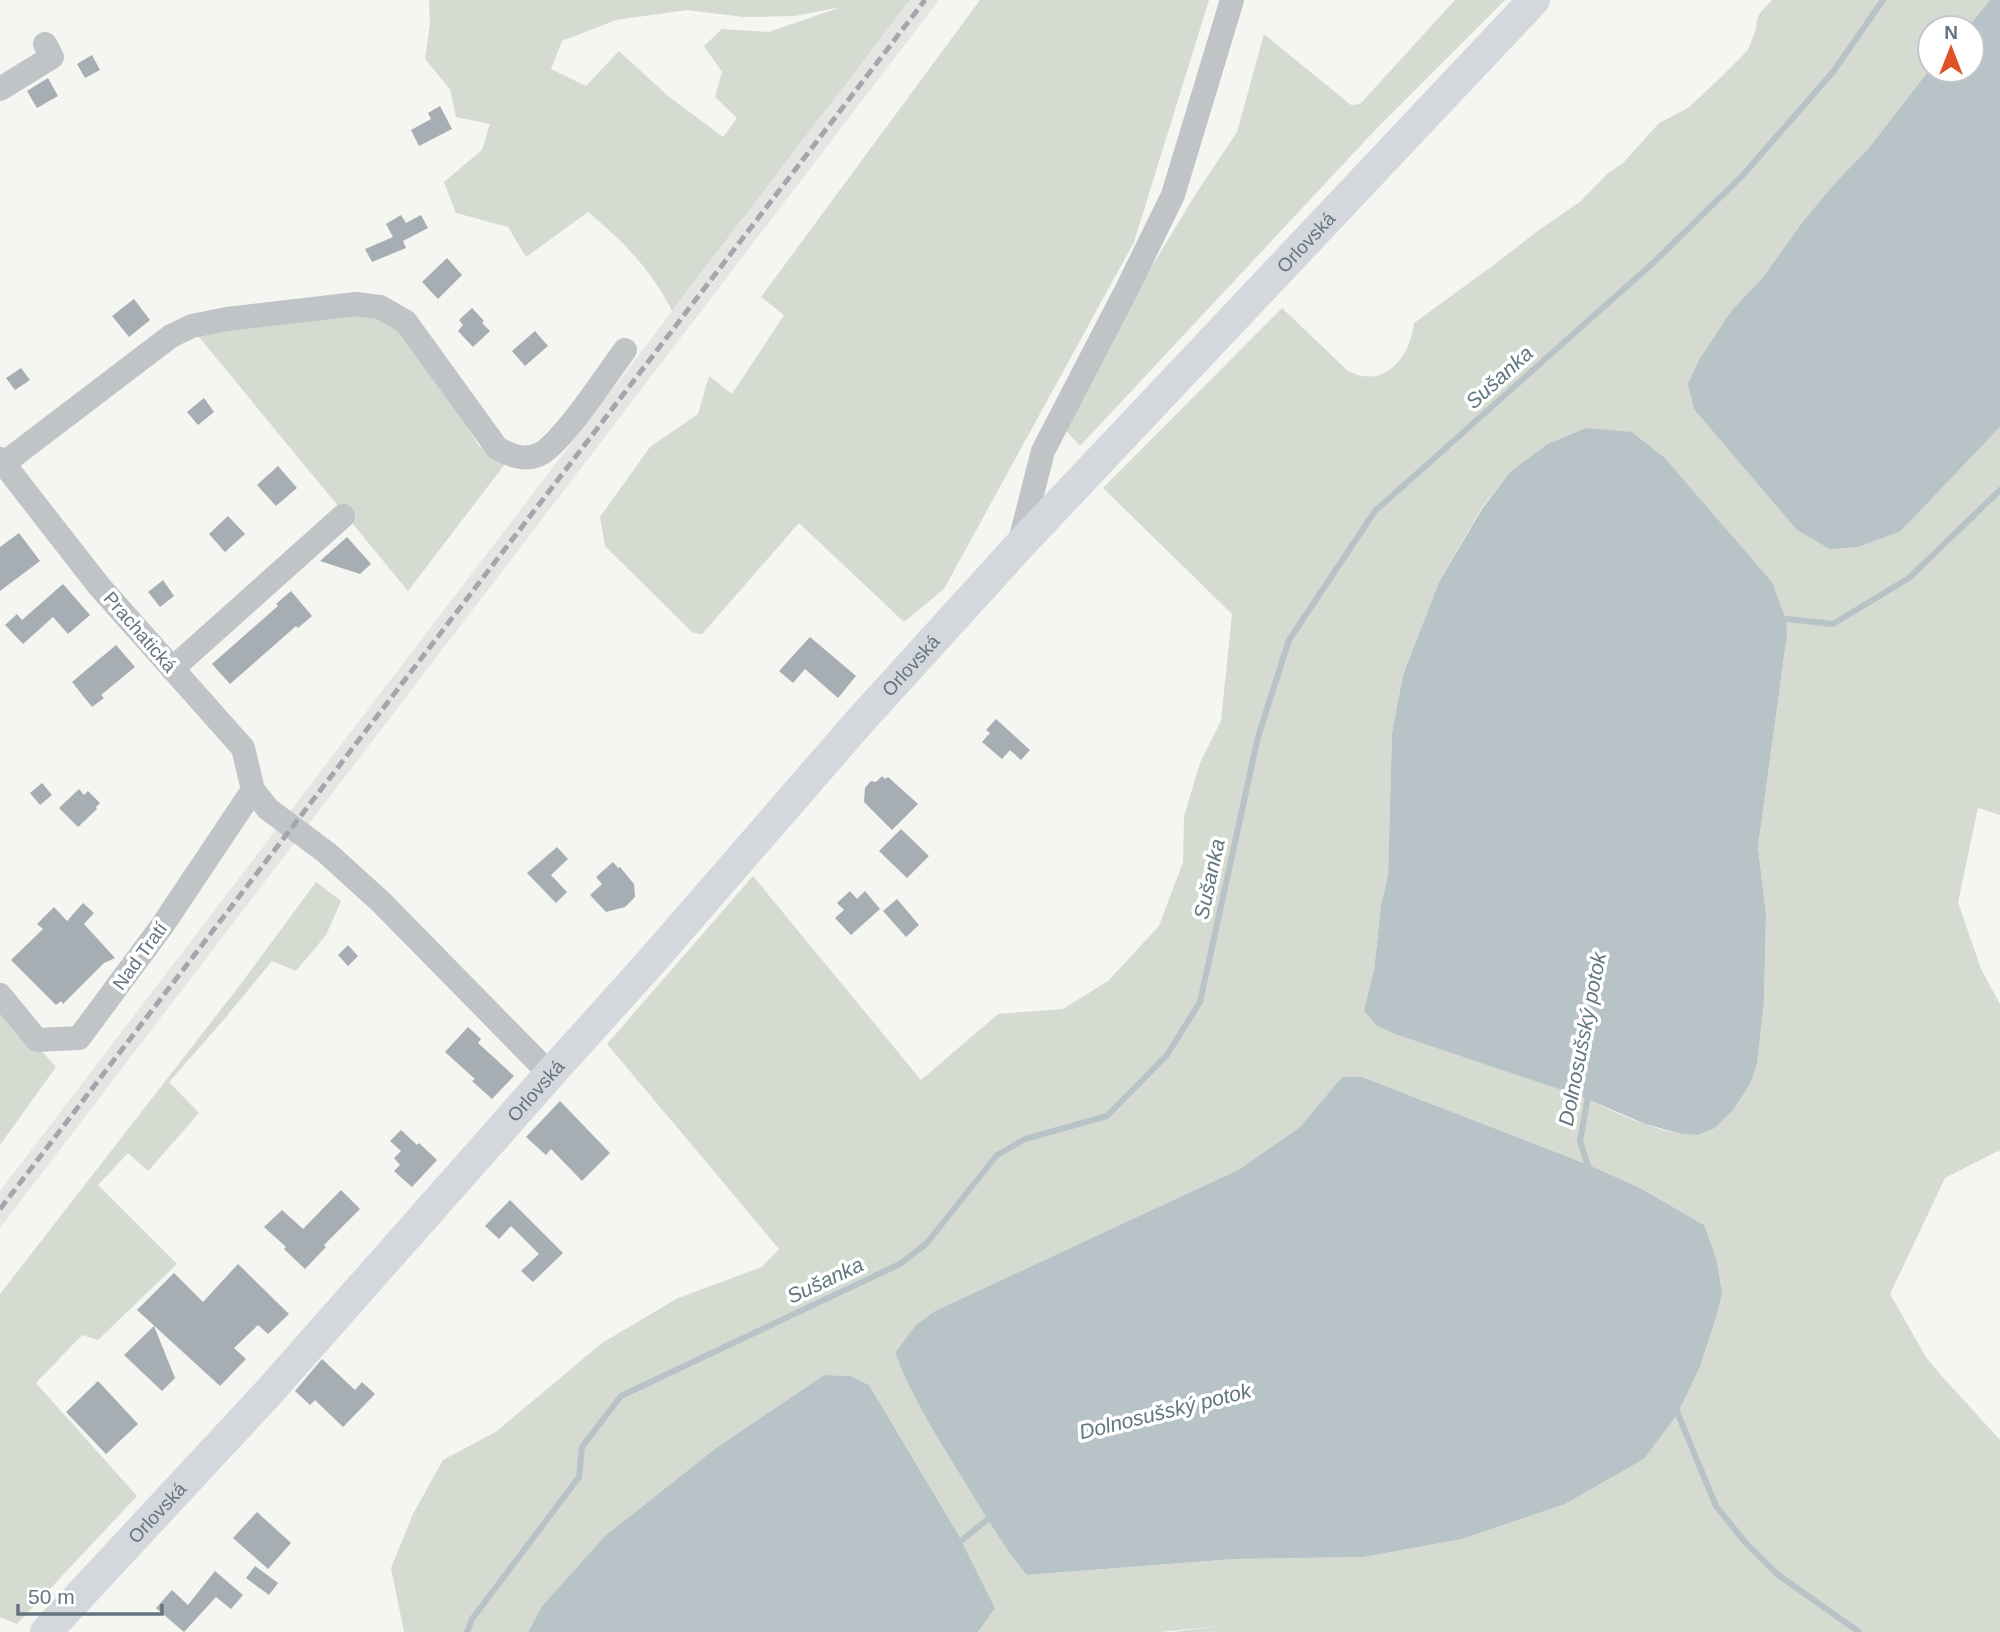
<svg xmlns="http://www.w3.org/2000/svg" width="2000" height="1632" font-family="Arial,sans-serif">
<rect width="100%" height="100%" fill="#f5f5f1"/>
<!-- built -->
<path fill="#e5e6e4" d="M910,0H939L0,1228V1191Z"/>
<!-- green -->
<path fill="#d6dbd2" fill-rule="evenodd" d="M429,0H910L672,311C652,270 622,240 588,212L526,257L508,227L456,213L444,182L482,150L490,124L456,117L450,89L425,59L430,24ZM841,7L769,32L722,29L704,46L722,72L715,97L737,118L723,137L668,96L619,51L586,86L551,69L562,41L616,20L687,10L743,17L795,16Z
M980,0H1209L1134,242L944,589L904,622L799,523L702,634L693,633L605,546L600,517L650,447L698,414L709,376L732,394L784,315L761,297Z
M1455,0H1505L1378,127L1080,446L1058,422L1195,195L1237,132L1264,34L1351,105L1360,104Z
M1772,0H1990L1967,28H1930V69L1868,149L1836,182L1804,220L1763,277L1732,310L1901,531L2000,427V815L1978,808L1958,902L1981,969L2000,1004V1152L1998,1151L1945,1178L1890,1294L1926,1357L1939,1373L2000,1440V1632H1173L1219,1626L1161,1632H978L995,1608L958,1534L869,1385L851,1376L824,1375L716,1448L605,1536L542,1606L528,1632H404L391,1568L413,1514L443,1460L497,1431L602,1343L678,1298L762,1267L779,1249L607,1044L753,876L921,1080L998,1014L1063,1009L1108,981L1159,926L1183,862L1184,816L1200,763L1221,721L1232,614L1103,488L1282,308L1348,371C1385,390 1410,357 1414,323L1495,264L1539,230L1581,201L1608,173L1623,163L1659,123L1688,108L1717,81L1748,50L1756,29L1757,20L1760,13ZM1632,432L1665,458L1772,582L1787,635L1758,847L1766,914L1764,1001L1697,1135C1635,1133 1559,1082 1507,1051C1463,1024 1418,997 1374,970L1381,906L1388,875L1392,733L1403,675L1439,582L1481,509L1510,472ZM1342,1077H1362L1589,1165L1640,1188L1704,1225L1716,1319L1700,1367L1677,1415L1644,1459L1565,1504L1462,1539L1364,1557L1235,1559L1028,1575C1004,1548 986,1517 967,1486C941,1443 913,1401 895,1353L935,1311L1240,1169L1300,1127Z
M359,310L406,330L479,446L505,464L408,591L194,331Z
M316,882L341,901L326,935L296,971L272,961L221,1023L169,1082L199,1113L148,1171L128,1153L98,1185L177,1264L98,1340L82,1335L36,1383L137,1496L17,1624L0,1617V1294L240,985Z
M0,1004L56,1067L0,1145Z"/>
<!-- water -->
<path fill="#b7c3c7" d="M1990,0H2000V427L1901,531L1858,547L1830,549L1797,530L1694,409L1688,384L1699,360L1732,310L1763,277L1804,220L1836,182L1868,149L1930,69V70H1972V28H1967Z
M1586,428L1632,432L1665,458L1772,582L1786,620L1787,635L1758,847L1766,914L1764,1001L1757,1063L1750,1084L1733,1110L1715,1128L1697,1135L1682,1134L1645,1124L1583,1097L1395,1034L1376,1025L1364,1011L1374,970L1381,906L1388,875L1392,733L1403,675L1439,582L1482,509L1510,472L1548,444Z
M1342,1077H1362L1589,1165L1640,1188L1704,1225L1716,1258L1722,1293L1716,1318L1700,1367L1677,1415L1644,1459L1565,1504L1462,1539L1364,1557L1235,1559L1027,1575C1004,1548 986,1517 967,1486C941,1443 913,1401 895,1353L916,1325L935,1311L1240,1169L1300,1127Z
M824,1375L851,1376L869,1385L958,1534L995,1608L978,1632H528L542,1606L605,1536L716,1448Z"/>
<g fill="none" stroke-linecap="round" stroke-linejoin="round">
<!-- stream -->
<path stroke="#b7c3c7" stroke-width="6" d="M1778,618L1833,624L1909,578L2000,490
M1589,1091L1580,1141L1590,1172
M1675,1407L1716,1506L1745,1542L1777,1574L1859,1632
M956,1545L994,1514
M467,1632L472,1619L579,1477L582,1447L621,1396L900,1264L926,1244L997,1155L1025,1139L1107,1116L1167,1055L1200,1002L1258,737L1289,640L1375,511L1653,263L1742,176L1833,72L1883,0"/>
</g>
<!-- building -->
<path fill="#a6aeb3" d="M92,55L100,70L85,78L77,64Z
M48,78L58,96L37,108L27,91Z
M440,106L452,129L419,146L411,130L431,119L428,113Z
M401,215L406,223L421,215L428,228L403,241L406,248L372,262L365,249L393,237L386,224Z
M447,258L462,275L438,299L422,282Z
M134,299L150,320L129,337L112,316Z
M472,308L484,321L482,323L490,331L473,347L458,331L463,325L459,320Z
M535,331L548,346L525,366L512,351Z
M21,368L30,380L15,390L6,378Z
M204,398L214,412L198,425L187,412Z
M278,466L297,488L276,506L257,485Z
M228,516L245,534L225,552L209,534Z
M19,533L40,561L0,591V547Z
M347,537L371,564L360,574L320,561Z
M163,580L174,596L160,607L148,592Z
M63,584L90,615L68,634L53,617L23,644L5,625L17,614L22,620Z
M291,591L312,616L298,628L296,626L230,684L212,664L278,606L276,604Z
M810,637L856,676L838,698L805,669L793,683L779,671Z
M116,645L135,667L101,695L104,698L92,707L72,682Z
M996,719L1030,750L1021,760L1010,750L1002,759L982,742L990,733L986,730Z
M882,776L885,779L888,777L918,804L892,830L864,802L865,788L871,781L876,782Z
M42,783L52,795L40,805L30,793Z
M79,789L84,795L88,791L100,803L96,807L97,809L78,827L59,808Z
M901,829L929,856L907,878L879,851Z
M557,847L568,859L551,875L567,892L556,903L527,873Z
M613,862L618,868L620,867L634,884L635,897L625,907L606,912L590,895L602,884L596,877Z
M850,891L857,899L865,891L880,909L851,935L835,918L844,910L837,903Z
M897,899L919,925L906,937L883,911Z
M83,903L94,913L84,924L115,958L104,963L63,1004L61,1001L56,1005L11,960L43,929L37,924L54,907L67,921Z
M348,945L358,956L348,966L338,955Z
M468,1027L481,1039L478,1043L514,1076L492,1099L472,1081L475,1079L445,1052Z
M560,1101L610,1153L582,1181L551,1149L546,1155L526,1137Z
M401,1130L417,1145L419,1143L437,1160L412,1187L394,1171L400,1165L394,1158L401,1151L390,1141Z
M341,1190L360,1209L324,1245L326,1247L305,1269L284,1249L286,1247L264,1227L282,1210L303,1229Z
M510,1200L563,1253L533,1282L521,1271L539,1254L511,1226L499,1239L485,1226Z
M238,1264L289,1314L268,1334L258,1325L234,1348L246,1359L220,1386L137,1310L174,1273L203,1302Z
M154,1326L175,1378L162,1391L124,1355Z
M322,1359L355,1390L362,1382L375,1394L343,1427L315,1400L310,1405L295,1391Z
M98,1381L138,1424L106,1454L66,1412Z
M257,1512L291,1543L268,1569L233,1538Z
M255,1566L278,1583L269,1595L246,1578Z
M215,1571L243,1595L231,1609L216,1597L184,1632L156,1608L172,1590L188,1605Z"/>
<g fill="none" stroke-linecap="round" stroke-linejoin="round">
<!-- minor -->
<path stroke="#c0c4c7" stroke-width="24" d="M0,89L52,57L45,44
M0,459L99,586L243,748L253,790L268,809L327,853L381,902L550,1074
M3,464L171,336L192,326L227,319L356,304L380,307L406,322L497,448C510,455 523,461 538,455C561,446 608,372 625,350
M1019,545L1043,451L1127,289L1173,195L1232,0
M172,669L343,516
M0,995L37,1040L79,1038L162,926L253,790"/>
<!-- major -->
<path stroke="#d4d8dc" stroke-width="32" id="s1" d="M46,1632L268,1393L550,1074L650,963L860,721L1019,546L1534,0"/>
<!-- rail -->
<path stroke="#a1a7ac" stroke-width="5" stroke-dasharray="10 5" stroke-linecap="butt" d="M0,1209L925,0"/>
</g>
<g text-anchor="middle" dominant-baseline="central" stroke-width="7" stroke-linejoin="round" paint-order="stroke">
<!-- street labels -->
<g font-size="19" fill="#647481" stroke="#fff">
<text stroke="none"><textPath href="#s1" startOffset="1876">Orlovská</textPath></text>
<text transform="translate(140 632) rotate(49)">Prachatická</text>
<text stroke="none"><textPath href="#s1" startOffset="1297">Orlovská</textPath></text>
<text transform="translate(140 956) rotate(-54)">Nad Tratí</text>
<text stroke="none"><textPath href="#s1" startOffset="730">Orlovská</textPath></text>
<text stroke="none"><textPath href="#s1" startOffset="163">Orlovská</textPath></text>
</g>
<!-- water labels -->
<g font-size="21" font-style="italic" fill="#60777f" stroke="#fff">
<text transform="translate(1499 377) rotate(-42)">Sušanka</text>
<text transform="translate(1209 879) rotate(-78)">Sušanka</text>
<text transform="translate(1582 1039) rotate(-79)">Dolnosušský potok</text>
<text transform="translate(825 1280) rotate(-25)">Sušanka</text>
<text transform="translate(1165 1411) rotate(-14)">Dolnosušský potok</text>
</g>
</g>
<!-- north arrow -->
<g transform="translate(1951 49)"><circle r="33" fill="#ffffff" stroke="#c1c7cd" stroke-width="2"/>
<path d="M0-5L12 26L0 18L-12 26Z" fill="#de5227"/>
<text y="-10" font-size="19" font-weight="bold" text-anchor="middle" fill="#647481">N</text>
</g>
<!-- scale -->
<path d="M18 1604v10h144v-10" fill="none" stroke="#647481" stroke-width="3.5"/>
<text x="28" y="1604" font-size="21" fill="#647481" stroke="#ffffff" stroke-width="5" paint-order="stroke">50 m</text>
</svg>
